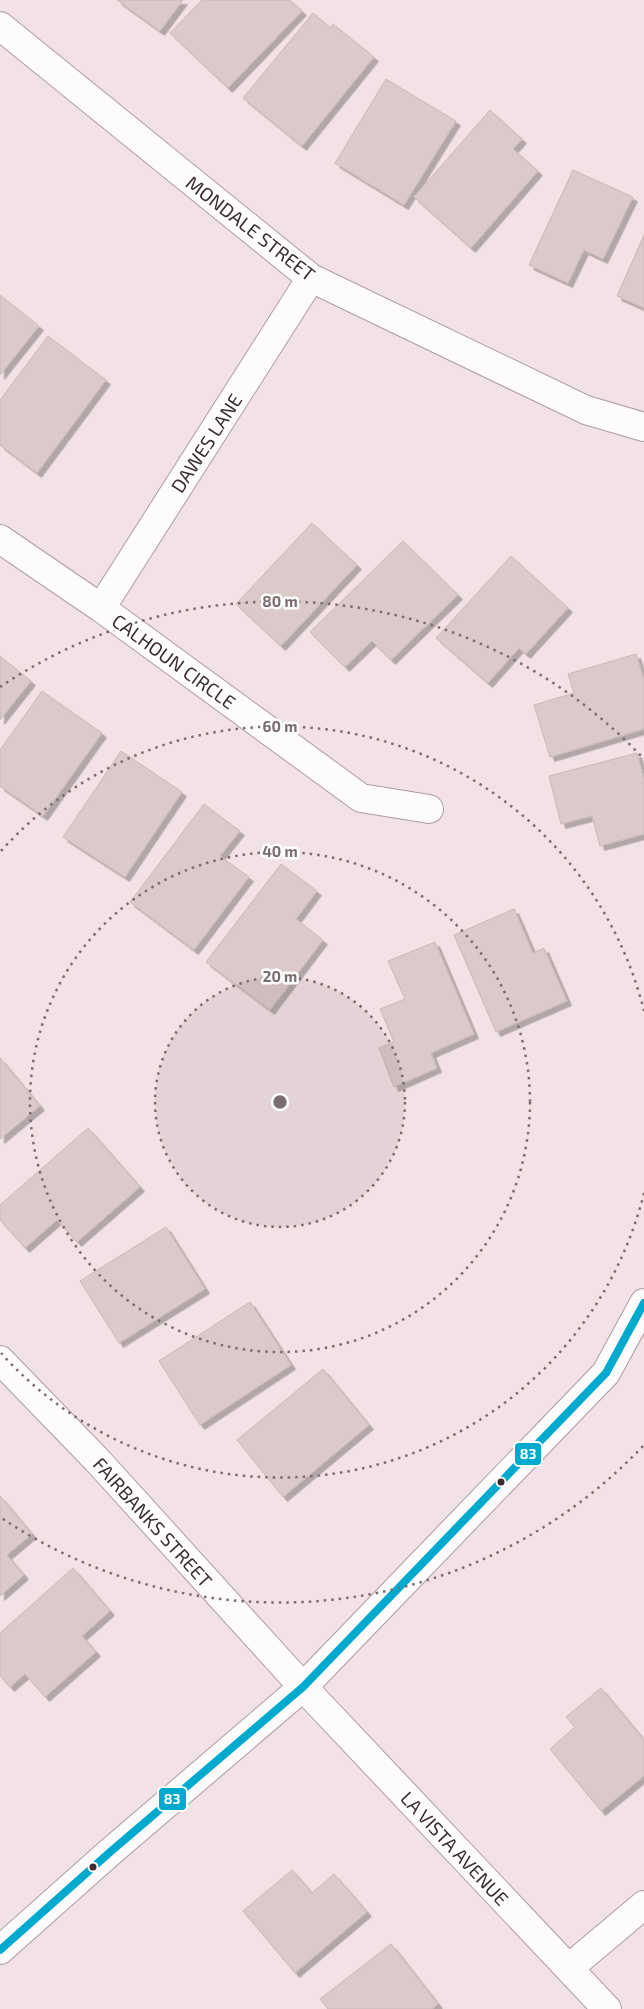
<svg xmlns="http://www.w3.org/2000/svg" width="644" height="2009" font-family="'Exo 2',sans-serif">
<defs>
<filter id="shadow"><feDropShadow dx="4.5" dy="4.5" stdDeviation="0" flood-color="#0004"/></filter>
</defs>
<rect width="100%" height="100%" fill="#f3e2e5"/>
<!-- building -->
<path fill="#dbcac9" stroke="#c8b9b8" filter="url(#shadow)" d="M117,0H183L160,31Z
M202,0H290L302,11L228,88L170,33Z
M313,13L331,28L333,24L374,57L302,146L243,98Z
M386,79L456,121L404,205L335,163Z
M490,110L522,139L513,149L538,171L471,248L414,197Z
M573,170L633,197L603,259L584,250L568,283L529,265Z
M644,235V308L617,296Z
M0,295L39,326L0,375Z
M48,336L106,380L37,473L0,445V400Z
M312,523L357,565L281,646L236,604Z
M403,541L458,595L391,660L372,641L345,667L310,632Z
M511,556L568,608L526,654L519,648L488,683L436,638Z
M636,654L644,680V729L550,757L534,705L574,693L568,674Z
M0,656L31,681L0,720Z
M42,691L102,733L43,816L0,786V750Z
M121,751L182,792L125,877L63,837Z
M637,753L644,778V834L600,846L592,816L561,824L549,776Z
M204,804L240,831L220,856L249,877L194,950L130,902Z
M281,864L317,891L296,919L323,940L270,1010L206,962Z
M514,909L533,953L544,948L567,1001L496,1032L454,935Z
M435,942L474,1034L431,1053L437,1068L394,1087L379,1048L394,1042L380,1009L405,999L388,961Z
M0,1058L40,1106L0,1139Z
M88,1128L140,1187L77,1242L57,1220L25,1248L0,1220V1205Z
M166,1227L205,1289L119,1343L80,1281Z
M250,1302L291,1365L200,1425L159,1361Z
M323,1369L369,1425L283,1497L237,1440Z
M0,1496L32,1534L7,1555L24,1575L0,1596Z
M73,1568L110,1611L82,1636L96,1652L45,1697L25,1674L10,1687L0,1676V1633Z
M601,1688L644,1740V1776L601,1811L550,1749L575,1727L566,1717Z
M292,1870L312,1893L334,1874L367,1912L295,1973L243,1911Z
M391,1944L438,2004L432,2009H328L320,1999Z"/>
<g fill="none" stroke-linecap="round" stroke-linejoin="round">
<defs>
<path id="street" d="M0,26L311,278L586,410L644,427
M0,539L101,608L361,798L429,809
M101,608L311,278
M0,1360L97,1460L303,1687L607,2009
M569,1968L644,1905"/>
<path id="secondary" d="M0,1950L109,1853L303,1687L606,1373L644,1303"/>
</defs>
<!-- street casing -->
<use href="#street" stroke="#ac9da0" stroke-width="30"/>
<!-- secondary casing -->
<use href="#secondary" stroke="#ac9da0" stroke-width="30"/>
<!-- street -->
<use href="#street" stroke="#fdfbfb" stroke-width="28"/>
<!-- secondary -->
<use href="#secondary" stroke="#fdfbfb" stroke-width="28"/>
<defs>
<path id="bus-1" d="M0,1950L109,1853L303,1687L606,1373L644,1303"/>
</defs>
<!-- bus-1 casing -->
<use href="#bus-1" stroke="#fff" stroke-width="11"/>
<!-- bus-1 -->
<use href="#bus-1" stroke="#00a9ce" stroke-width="8"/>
</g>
<!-- distance rings -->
<circle cx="280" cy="1102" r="125" fill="#7b6c6f" fill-opacity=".12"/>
<g fill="none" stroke="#7b6c6f" stroke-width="2.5" stroke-dasharray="2.5 5">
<circle cx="280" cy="1102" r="125"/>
<circle cx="280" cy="1102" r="250"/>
<path d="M644 1193A375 375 0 0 1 1 1353M1 851A375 375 0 0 1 644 1011"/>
<path d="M643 1446A500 500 0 0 1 0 1517M0 687A500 500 0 0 1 643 758"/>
</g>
<!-- markers -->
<g fill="#3b2c2f" stroke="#fff" stroke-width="2">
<circle cx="501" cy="1482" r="4.5"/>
<circle cx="93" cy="1867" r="4.5"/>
</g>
<g text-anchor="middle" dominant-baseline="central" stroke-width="5" stroke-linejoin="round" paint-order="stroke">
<!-- street labels -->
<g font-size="19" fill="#3b2c2f" stroke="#fff">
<text transform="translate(251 228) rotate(38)">MONDALE STREET</text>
<text transform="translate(206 443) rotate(-57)">DAWES LANE</text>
<text transform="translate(174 661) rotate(36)">CALHOUN CIRCLE</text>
<text transform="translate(153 1522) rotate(48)">FAIRBANKS STREET</text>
<text transform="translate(455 1848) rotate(47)">LA VISTA AVENUE</text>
</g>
</g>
<circle cx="280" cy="1102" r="8" fill="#7b6c6f" stroke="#fff" stroke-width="2.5"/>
<g font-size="15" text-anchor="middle" font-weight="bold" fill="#7b6c6f" stroke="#fff" stroke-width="5" stroke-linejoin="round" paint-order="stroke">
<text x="280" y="607">80 m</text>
<text x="280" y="732">60 m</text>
<text x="280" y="857">40 m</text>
<text x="280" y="982">20 m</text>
</g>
<g stroke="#fff" stroke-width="2">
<rect x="514" y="1442" width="28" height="24" rx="5" fill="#00a9ce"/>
<rect x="158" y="1787" width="29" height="24" rx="5" fill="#00a9ce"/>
</g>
<g font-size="14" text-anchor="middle" font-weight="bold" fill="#fff">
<text x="528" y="1459">83</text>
<text x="172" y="1804">83</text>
</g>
</svg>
